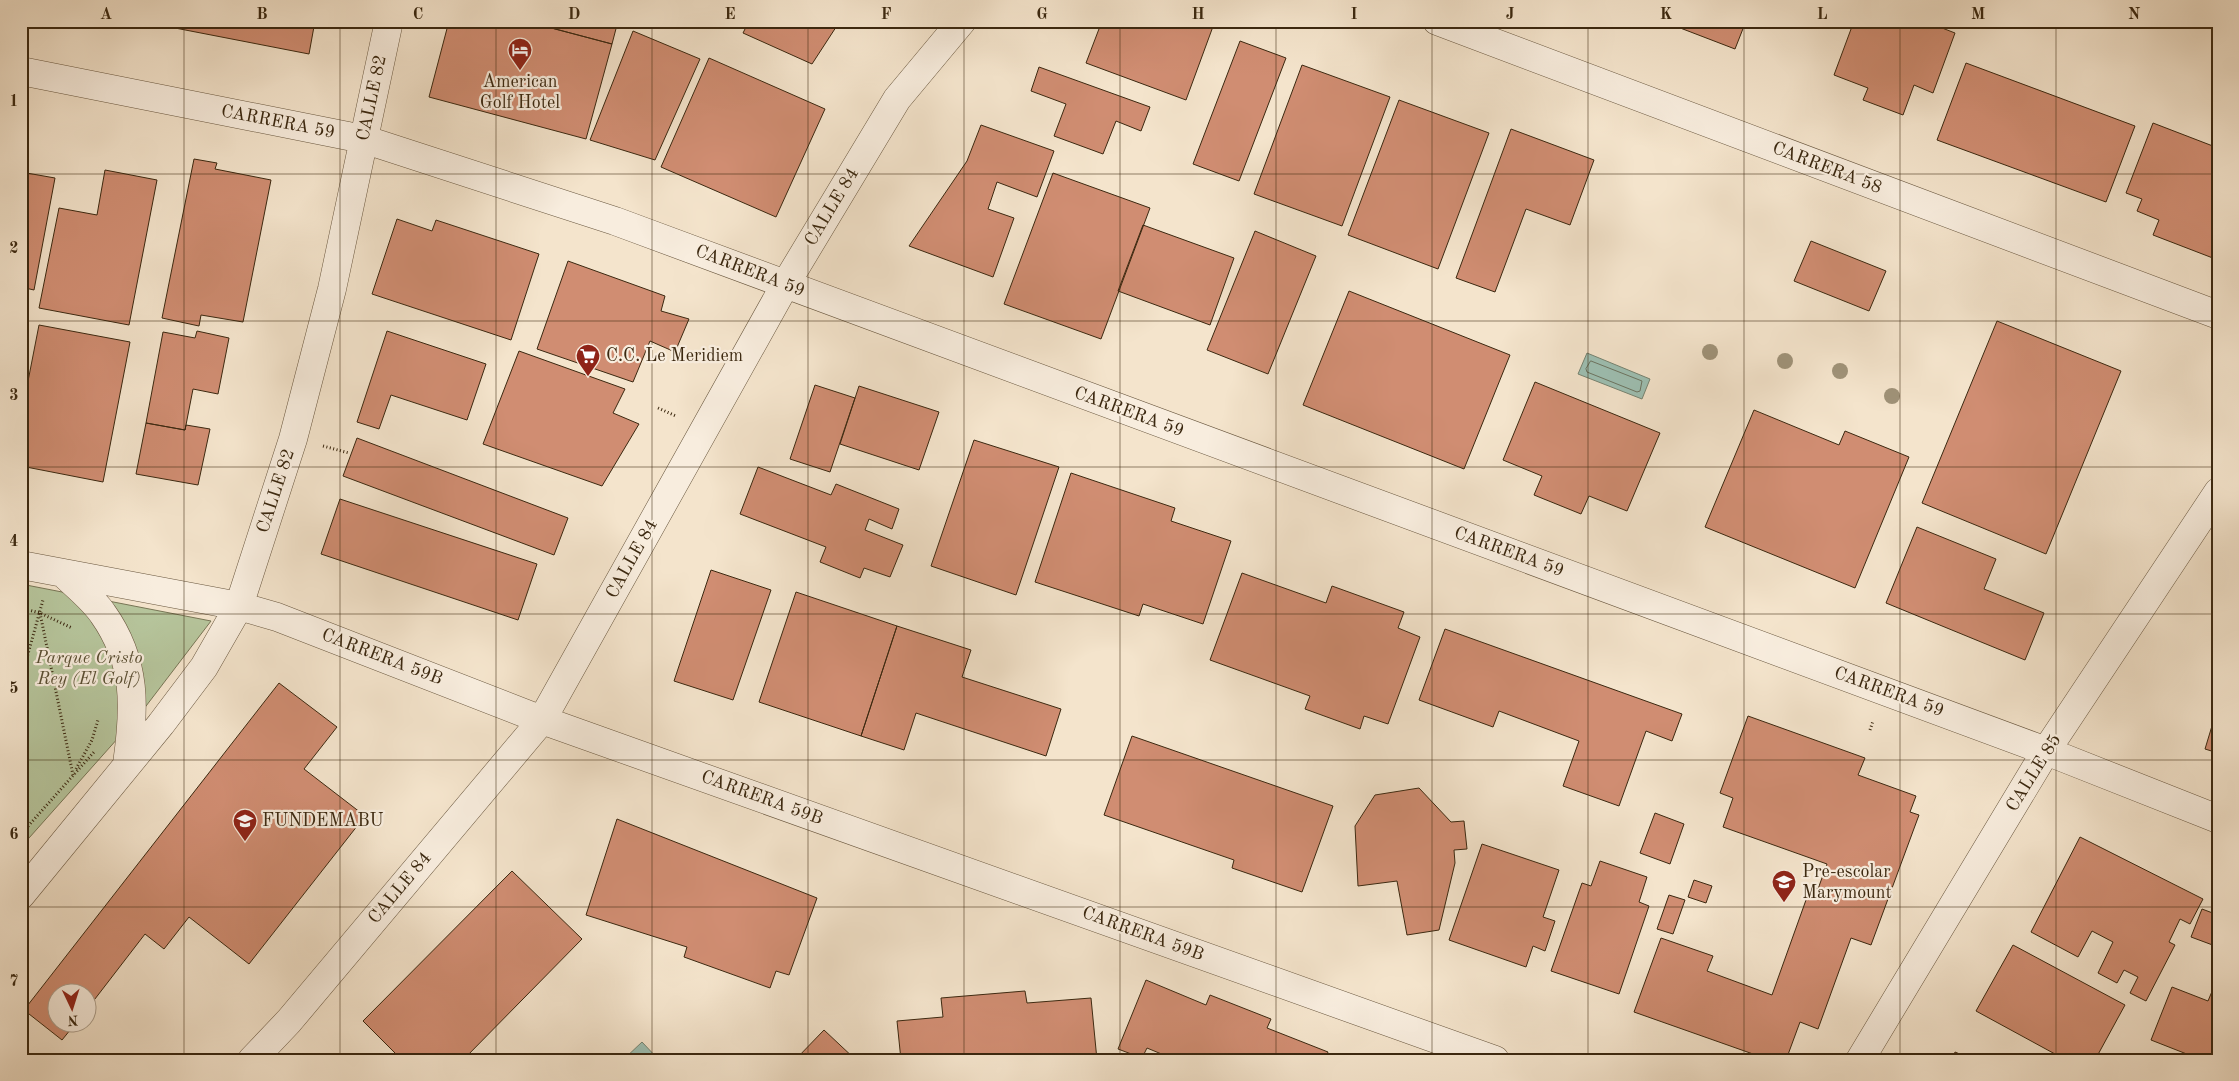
<svg xmlns="http://www.w3.org/2000/svg" width="2239" height="1081" font-family="'Old Standard TT',serif">
<rect width="100%" height="100%" fill="#f4e4cc"/>
<filter id="stains"><feTurbulence type="fractalNoise" baseFrequency=".004" numOctaves="4"/><feColorMatrix values="0 0 0 0 .2 0 0 0 0 .09 0 0 0 0 .02 0 0 0 .5 -.17"/></filter>
<radialGradient id="worn" r=".72"><stop offset=".6" stop-color="#630" stop-opacity="0"/><stop offset="1" stop-color="#630" stop-opacity=".3"/></radialGradient>
<!-- green -->
<path fill="#b6c59c" stroke="#787656" d="M21 584 211 621 143 710 21 847Z"/>
<!-- water -->
<path fill="#9dbfb2" stroke="#768371" d="M1587 353 1650 379 1642 399 1578 374Z
M642 1042 659 1060H623Z"/>
<g fill="none" stroke-linecap="round" stroke-linejoin="round">
<!-- shore -->
<path stroke="#6c7461" stroke-width="1" d="M1591 361 1642 381 1640 391 1637 392 1587 372 1586 369Z"/>
</g>
<!-- building -->
<path fill="#d08d72" stroke="#3b2810" d="M139 21H315L309 54Z
M449 21H525L612 44 586 139 429 97Z
M525 21H618L612 44Z
M749 21H840L812 64 743 33Z
M1102 21H1215L1186 100 1086 63Z
M1662 21H1746L1735 49Z
M1854 21H1924L1955 33 1933 93 1914 85 1903 115 1863 100 1868 88 1834 75Z
M633 31 700 59 655 160 590 140Z
M1240 41 1286 58 1239 181 1193 164Z
M709 58 825 109 776 217 661 167Z
M1966 63 2135 126 2106 202 1937 140Z
M1302 65 1390 97 1342 226 1254 194Z
M1039 67 1150 107 1141 131 1116 121 1103 154 1054 136 1066 104 1031 91Z
M1399 100 1489 133 1438 269 1348 235Z
M2153 123 2218 148V260L2153 235 2159 220 2137 211 2142 199 2126 193Z
M981 125 1054 151 1037 197 997 182 988 209 1014 218 993 277 909 246 967 161Z
M1511 129 1594 160 1570 225 1526 209 1495 292 1456 278Z
M194 159 217 163 215 169 271 180 243 322 201 315 199 326 162 318Z
M105 170 157 180 129 325 39 308 59 208 97 215Z
M21 172 55 178 34 290 21 287Z
M1053 173 1150 208 1101 339 1004 304Z
M397 219 432 231 436 220 539 254 511 340 372 294Z
M1143 225 1234 258 1210 325 1118 291Z
M1255 231 1316 256 1268 374 1207 350Z
M1811 241 1886 271 1869 311 1794 281Z
M568 261 665 296 661 311 689 319 675 352 650 341 633 382 537 349Z
M1349 291 1510 355 1464 469 1303 405Z
M1997 321 2121 371 2046 554 1922 503Z
M39 325 130 342 103 482 21 466V417Z
M197 331 229 338 218 394 193 389 185 430 146 423 163 332 195 338Z
M387 331 486 364 467 420 391 395 379 429 357 422Z
M21 339 27 340 21 369Z
M519 351 625 389 613 413 639 424 602 486 483 444Z
M1535 382 1660 433 1627 511 1589 496 1581 514 1534 495 1542 476 1503 460Z
M815 385 855 398 830 472 790 459Z
M859 386 939 412 919 470 840 444Z
M1754 410 1839 445 1845 431 1909 457 1855 588 1705 527Z
M146 423 185 430 186 425 210 429 198 485 136 474Z
M357 438 568 518 554 555 343 476Z
M974 440 1059 467 1016 595 931 566Z
M758 467 831 495 836 484 899 509 892 529 869 519 865 530 903 545 890 577 864 568 860 578 820 562 826 547 740 514Z
M1071 473 1175 508 1171 521 1231 541 1203 624 1143 604 1139 616 1035 582Z
M340 499 537 564 518 620 321 554Z
M1917 527 1996 559 1984 589 2044 613 2025 660 1886 603Z
M711 570 771 590 733 700 674 681Z
M1242 573 1326 603 1332 586 1404 612 1398 628 1420 637 1388 724 1364 716 1360 729 1305 709 1310 696 1210 660Z
M796 592 897 626 861 736 759 702Z
M897 626 971 650 962 677 1061 709 1046 756 916 713 904 750 861 736Z
M1445 629 1682 714 1672 741 1646 731 1619 806 1563 786 1579 741 1499 711 1493 727 1419 700Z
M279 683 337 727 304 769 365 816 249 964 189 917 164 949 145 934 88 1008V994H58V1024H75L62 1040 24 1010Z
M2218 706V753L2205 749Z
M1748 716 1865 758 1858 775 1916 796 1910 812 1919 815 1871 945 1851 938 1818 1029 1800 1022 1786 1060H1770L1634 1012 1661 938 1713 956 1707 971 1772 995 1811 886 1818 889 1827 864 1723 827 1733 798 1720 793Z
M1132 736 1333 806 1302 892 1232 868 1234 860 1104 815Z
M1419 788 1451 822 1464 821 1467 849 1454 850 1455 863 1439 930 1407 935 1397 881 1358 886 1355 826 1375 795Z
M1655 813 1684 824 1670 864 1640 853Z
M617 819 817 898 789 975 776 971 770 988 684 957 687 947 586 915Z
M2080 837 2203 899 2190 924 2180 919 2169 942 2175 945 2146 1001 2130 993 2138 977 2124 970 2117 983 2098 973 2113 942 2092 931 2078 957 2031 932Z
M1482 844 1559 870 1543 917 1555 921 1545 951 1533 946 1526 967 1449 940Z
M1600 861 1647 877 1639 902 1649 906 1619 994 1551 971 1582 883 1591 886Z
M512 871 582 939 463 1060H402L363 1021Z
M1694 880 1712 886 1706 903 1688 897Z
M1669 895 1685 900 1673 934 1657 929Z
M2202 909 2218 915V947L2191 937Z
M2013 945 2125 1005 2095 1060H2066L1976 1011Z
M2218 977V1060H2202L2151 1040 2172 987 2208 1001Z
M1146 980 1206 1005 1210 995 1271 1019 1267 1028 1328 1052 1325 1060H1176L1147 1048 1142 1058 1118 1049Z
M1025 991 1027 1003 1091 998 1097 1060H901L897 1021 943 1017 941 998Z
M824 1030 856 1060H795Z
M1955 1052 1974 1060H1952Z"/>
<g fill="none" stroke-linecap="round" stroke-linejoin="round">
<defs>
<path id="minor" d="M1437 21 2218 315
M21 71 363 139 615 221 2046 751 2218 819
M21 565 239 606 277 617 542 720 1495 1060
M63 573C76 586 93 599 103 614 137 662 135 708 127 764
M21 895 161 724 204 667 239 606 293 439 332 289 389 21
M252 1060 289 1021 542 720 785 285 897 99 962 21
M1860 1060 2046 751 2218 492"/>
</defs>
<!-- minor casing -->
<use href="#minor" stroke="#69573f" stroke-width="29"/>
<!-- path -->
<path stroke="#3b2810" stroke-width="3" stroke-dasharray="1 2.5" stroke-linecap="butt" d="M658 408 676 416
M323 446 349 453
M21 608 40 613 72 628
M40 613 73 775
M21 679 43 600
M1870 730 1873 721
M76 769 92 740 98 720
M21 834 94 752"/>
<!-- minor -->
<use href="#minor" stroke="#f8edde" stroke-width="28"/>
</g>
<!-- trees -->
<g fill="#9f9278">
<circle cx="1710" cy="352" r="8"/>
<circle cx="1785" cy="361" r="8"/>
<circle cx="1840" cy="371" r="8"/>
<circle cx="1892" cy="396" r="8"/>
</g>
<!-- grid -->
<path fill="none" stroke="#3b2810" stroke-width="1" stroke-opacity="0.55" d="M184 21V1060M340 21V1060M496 21V1060M652 21V1060M808 21V1060M964 21V1060M1120 21V1060M1276 21V1060M1432 21V1060M1588 21V1060M1744 21V1060M1900 21V1060M2056 21V1060M21 174H2218M21 321H2218M21 467H2218M21 614H2218M21 760H2218M21 907H2218"/>
<!-- icons -->
<defs>
<symbol id="hotel-pin" viewBox="-11 -11 22 30"><path d="M0 17L-7.5 6A9.5 9.5 0 1 1 7.5 6Z" fill="#8f2418" stroke="#f8edde"/><path d="M-6-4.5h1.5V1H6V5H4.5V3h-9V5H-6ZM-4 0a1.8 1.8 0 1 1 3.6 0ZM.5 0V-2.5h3Q6-2.5 6 0Z" fill="#fff"/></symbol>
<symbol id="supermarket-pin" viewBox="-11 -11 22 30"><path d="M0 17L-7.5 6A9.5 9.5 0 1 1 7.5 6Z" fill="#8f2418" stroke="#f8edde"/><path d="M-6-5.5h2.5l.6 2H6L4.5 2H-2.5L-4.4-4H-6ZM-1.5 3.2a1.3 1.3 0 1 0 .1 0ZM3 3.2a1.3 1.3 0 1 0 .1 0Z" fill="#fff"/></symbol>
<symbol id="school-pin" viewBox="-11 -11 22 30"><path d="M0 17L-7.5 6A9.5 9.5 0 1 1 7.5 6Z" fill="#8f2418" stroke="#f8edde"/><path d="M0-5L7-2L0 1L-7-2ZM-4 1L0 2.5L4 1V4Q0 6-4 4Z" fill="#fff"/></symbol>
</defs>
<g fill-rule="evenodd">
<use href="#hotel-pin" x="506" y="36" width="28" height="38"/>
<use href="#supermarket-pin" x="574" y="342" width="28" height="38"/>
<use href="#school-pin" x="231" y="807" width="28" height="38"/>
<use href="#school-pin" x="1770" y="868" width="28" height="38"/>
</g>
<g text-anchor="middle" dominant-baseline="central" stroke-width="4.5" stroke-linejoin="round" paint-order="stroke">
<!-- poi labels -->
<g font-size="18" fill="#3b2810" stroke="#f8edde" text-anchor="start">
<text x="520" y="82" text-anchor="middle">American<tspan x="520" dy="21">Golf Hotel</tspan></text>
<text x="606" y="356">C.C. Le Meridiem</text>
<text x="262" y="821">FUNDEMABU</text>
<text x="1802" y="872">Pre-escolar<tspan x="1802" dy="21">Marymount</tspan></text>
</g>
<!-- street labels -->
<g font-size="18" fill="#3b2810" stroke="#f8edde">
<text transform="translate(372 98) rotate(-78)">CALLE 82</text>
<text transform="translate(278 122) rotate(11)">CARRERA 59</text>
<text transform="translate(1827 168) rotate(21)">CARRERA 58</text>
<text transform="translate(832 207) rotate(-59)">CALLE 84</text>
<text transform="translate(750 271) rotate(21)">CARRERA 59</text>
<text transform="translate(1129 412) rotate(20)">CARRERA 59</text>
<text transform="translate(276 491) rotate(-72)">CALLE 82</text>
<text transform="translate(1509 552) rotate(20)">CARRERA 59</text>
<text transform="translate(632 559) rotate(-61)">CALLE 84</text>
<text transform="translate(382 657) rotate(21)">CARRERA 59B</text>
<text transform="translate(1889 692) rotate(20)">CARRERA 59</text>
<text transform="translate(2034 773) rotate(-58)">CALLE 85</text>
<text transform="translate(762 798) rotate(20)">CARRERA 59B</text>
<text transform="translate(400 888) rotate(-50)">CALLE 84</text>
<text transform="translate(1143 934) rotate(20)">CARRERA 59B</text>
</g>
<!-- park labels -->
<g font-size="18" font-style="italic" fill="#5a4f33" stroke="#f8edde">
<text x="89" y="658">Parque Cristo<tspan x="89" dy="21">Rey (El Golf)</tspan></text>
</g>
</g>
<!-- margin -->
<rect width="2239" height="1081" fill="none" stroke="#f4e4cc" stroke-width="55"/>
<!-- north arrow -->
<g transform="translate(72 1008) rotate(176)"><circle r="24" fill="#f8edde" stroke="#ac9e8c"/>
<path d="M0-4L9 19L0 12L-9 19Z" fill="#8f2418"/>
<text y="-8" font-size="14" font-weight="bold" text-anchor="middle" fill="#3b2810">N</text>
</g>
<rect x="28" y="28" width="2184" height="1026" fill="none" stroke="#3b2810" stroke-width="2"/>
<g font-size="16" text-anchor="middle" font-weight="bold" fill="#3b2810">
<text x="106" y="19">A</text>
<text x="262" y="19">B</text>
<text x="418" y="19">C</text>
<text x="574" y="19">D</text>
<text x="730" y="19">E</text>
<text x="886" y="19">F</text>
<text x="1042" y="19">G</text>
<text x="1198" y="19">H</text>
<text x="1354" y="19">I</text>
<text x="1510" y="19">J</text>
<text x="1666" y="19">K</text>
<text x="1822" y="19">L</text>
<text x="1978" y="19">M</text>
<text x="2134" y="19">N</text>
<text x="14" y="106">1</text>
<text x="14" y="253">2</text>
<text x="14" y="400">3</text>
<text x="14" y="546">4</text>
<text x="14" y="693">5</text>
<text x="14" y="839">6</text>
<text x="14" y="986">7</text>
</g>
<rect width="100%" height="100%" filter="url(#stains)"/>
<rect width="100%" height="100%" fill="url(#worn)"/>
</svg>
